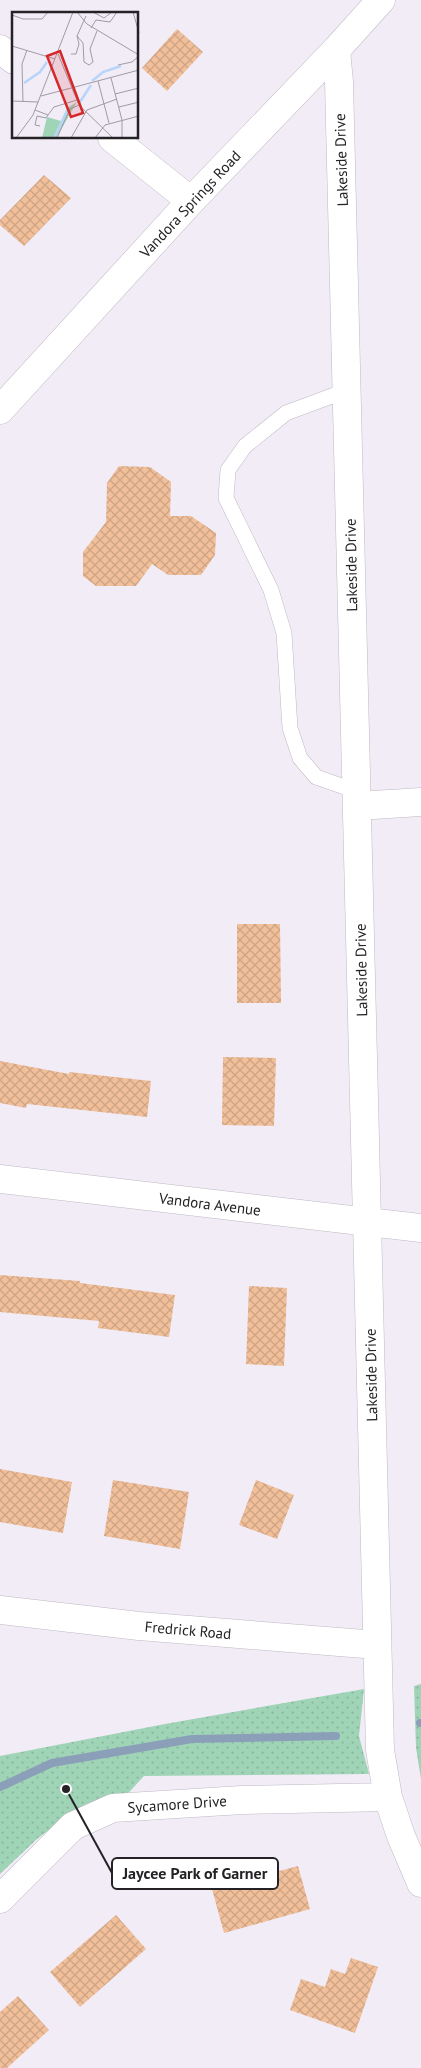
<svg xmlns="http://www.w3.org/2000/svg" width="421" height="2068" font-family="'PT Sans',sans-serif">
<defs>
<pattern id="park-dots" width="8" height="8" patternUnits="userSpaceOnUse" patternTransform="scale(1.25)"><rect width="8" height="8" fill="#a0d4b7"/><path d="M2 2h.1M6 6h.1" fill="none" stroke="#8ab69d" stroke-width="1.8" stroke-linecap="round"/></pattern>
<pattern id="building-cross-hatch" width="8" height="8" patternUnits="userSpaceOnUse" patternTransform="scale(1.25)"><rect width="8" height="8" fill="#f1bf99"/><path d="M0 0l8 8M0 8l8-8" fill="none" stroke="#cea484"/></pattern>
</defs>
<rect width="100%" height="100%" fill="#f2ecf7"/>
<!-- park -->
<path fill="url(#park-dots)" d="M421 1684V1779L416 1748 414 1686Z
M364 1689 359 1736 369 1774 144 1776 120 1802 75 1814 54 1826 37 1839 0 1874V1756L165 1724Z"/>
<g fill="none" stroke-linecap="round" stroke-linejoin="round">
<!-- stream -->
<path stroke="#8c9fb9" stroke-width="8" d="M420 1723H421
M0 1787 52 1763 192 1739 336 1736"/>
</g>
<!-- building -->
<path fill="url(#building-cross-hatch)" d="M177 29 203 52 167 91 142 68Z
M44 175 71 198 24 246 0 225V220Z
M119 466 150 467 171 482 170 516H191L216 533 215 555 201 575H168L152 564 136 586H96L83 576V552L106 522 107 483Z
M237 924H280L281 1003H237Z
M223 1057 276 1058 274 1126 222 1125Z
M0 1061 69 1074V1072L151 1081 147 1117 27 1104 26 1108 0 1103Z
M0 1275 80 1281V1283L175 1295 169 1337 98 1328 99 1321 0 1312Z
M249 1286 287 1288 284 1366 246 1364Z
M0 1469 72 1482 63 1533 0 1522Z
M113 1480 189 1492 180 1549 104 1536Z
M256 1480 294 1495 277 1539 239 1525Z
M298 1866 310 1909 224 1933 212 1889Z
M116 1915 146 1949 80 2007 50 1972Z
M351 1958 378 1967 355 2033 290 2010 301 1979 325 1987 331 1969 345 1974Z
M18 1996 49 2030 7 2068H0V2012Z"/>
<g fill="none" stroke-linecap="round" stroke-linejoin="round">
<defs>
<path id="lane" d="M348 390 286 413 245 446 228 470 226 498 271 590 284 633 290 728 300 758 316 777 356 791"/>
<path id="street" d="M0 49 14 60
M336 50 339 82 380 1750 388 1797 401 1836 421 1883
M112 138 191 201
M357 806 421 802
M0 1179 421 1228
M0 1610 139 1626 377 1645
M0 1899 73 1826 113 1808 242 1800 388 1797"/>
<path id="secondary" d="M0 410 191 201 336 50 381 0"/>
</defs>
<!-- lane casing -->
<use href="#lane" stroke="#bfb9c3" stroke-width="16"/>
<!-- street casing -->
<use href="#street" stroke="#bfb9c3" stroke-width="29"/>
<!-- secondary casing -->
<use href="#secondary" stroke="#bfb9c3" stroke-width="29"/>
<!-- lane -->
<use href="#lane" stroke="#fff" stroke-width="15"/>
<!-- street -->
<use href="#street" stroke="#fff" stroke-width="28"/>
<!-- secondary -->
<use href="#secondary" stroke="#fff" stroke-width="28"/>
</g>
<g text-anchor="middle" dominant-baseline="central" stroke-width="4.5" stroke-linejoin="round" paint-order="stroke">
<!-- street labels -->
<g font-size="15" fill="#242225" stroke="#fff">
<text transform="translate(341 160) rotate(-92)">Lakeside Drive</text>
<text transform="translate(190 204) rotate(-47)">Vandora Springs Road</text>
<text transform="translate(351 565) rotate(-91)">Lakeside Drive</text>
<text transform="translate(361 970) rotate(-91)">Lakeside Drive</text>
<text transform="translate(210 1204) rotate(7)">Vandora Avenue</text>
<text transform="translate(371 1375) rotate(-91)">Lakeside Drive</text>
<text transform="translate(188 1630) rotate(5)">Fredrick Road</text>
<text transform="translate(177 1804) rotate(-4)">Sycamore Drive</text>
</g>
</g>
<!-- overview -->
<g transform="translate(12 12)">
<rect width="126" height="126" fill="#f2ecf7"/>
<path d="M65 90 44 126H30L35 105 49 109 55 96Z" fill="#a0d4b7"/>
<path fill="none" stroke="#b8d4f9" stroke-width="2.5" d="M80 69 91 60 109 54M12 71 28 60 35 50M68 90 79 73M42 126 56 97"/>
<path fill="none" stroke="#a09ba3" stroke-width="1" d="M65 0 75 12 127 43M81 0 92 6 100 0M121 0 127 21M0 3 11 7H30L36 0M79 16 84 8 98 10 105 0M65 24 71 31 72 50 77 53 81 50 78 37 85 19M65 24 74 4M0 34 43 47M46 42 67 93 101 126M59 42H64L67 32 65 24M106 53 120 50 127 44M99 66 110 108V126M86 69 97 111M103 82 127 76M29 84 127 58M0 89 26 90M11 90 10 52 15 38M107 95 127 90M23 98 36 103 42 95 65 88M28 114 23 113 25 104 34 106 36 103M4 126 21 103 61 0M45 126 58 97 67 93M59 126 75 98 105 87M83 126 93 113 127 104"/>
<path fill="#d62828" fill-opacity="0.15" stroke="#d62828" stroke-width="2.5" d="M48 39 71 101 59 105 35 44Z"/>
<rect width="126" height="126" fill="none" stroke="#242225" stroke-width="2.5"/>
</g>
<!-- callouts -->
<path fill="none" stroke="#242225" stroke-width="2" d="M66 1789L112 1873"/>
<circle fill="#242225" stroke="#fff" stroke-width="2" cx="66" cy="1789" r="5"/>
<rect fill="#fff" stroke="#242225" stroke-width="2" x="112" y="1858" width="166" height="31" rx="5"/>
<g font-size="16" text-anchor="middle" font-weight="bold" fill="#242225">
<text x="195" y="1879">Jaycee Park of Garner</text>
</g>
</svg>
